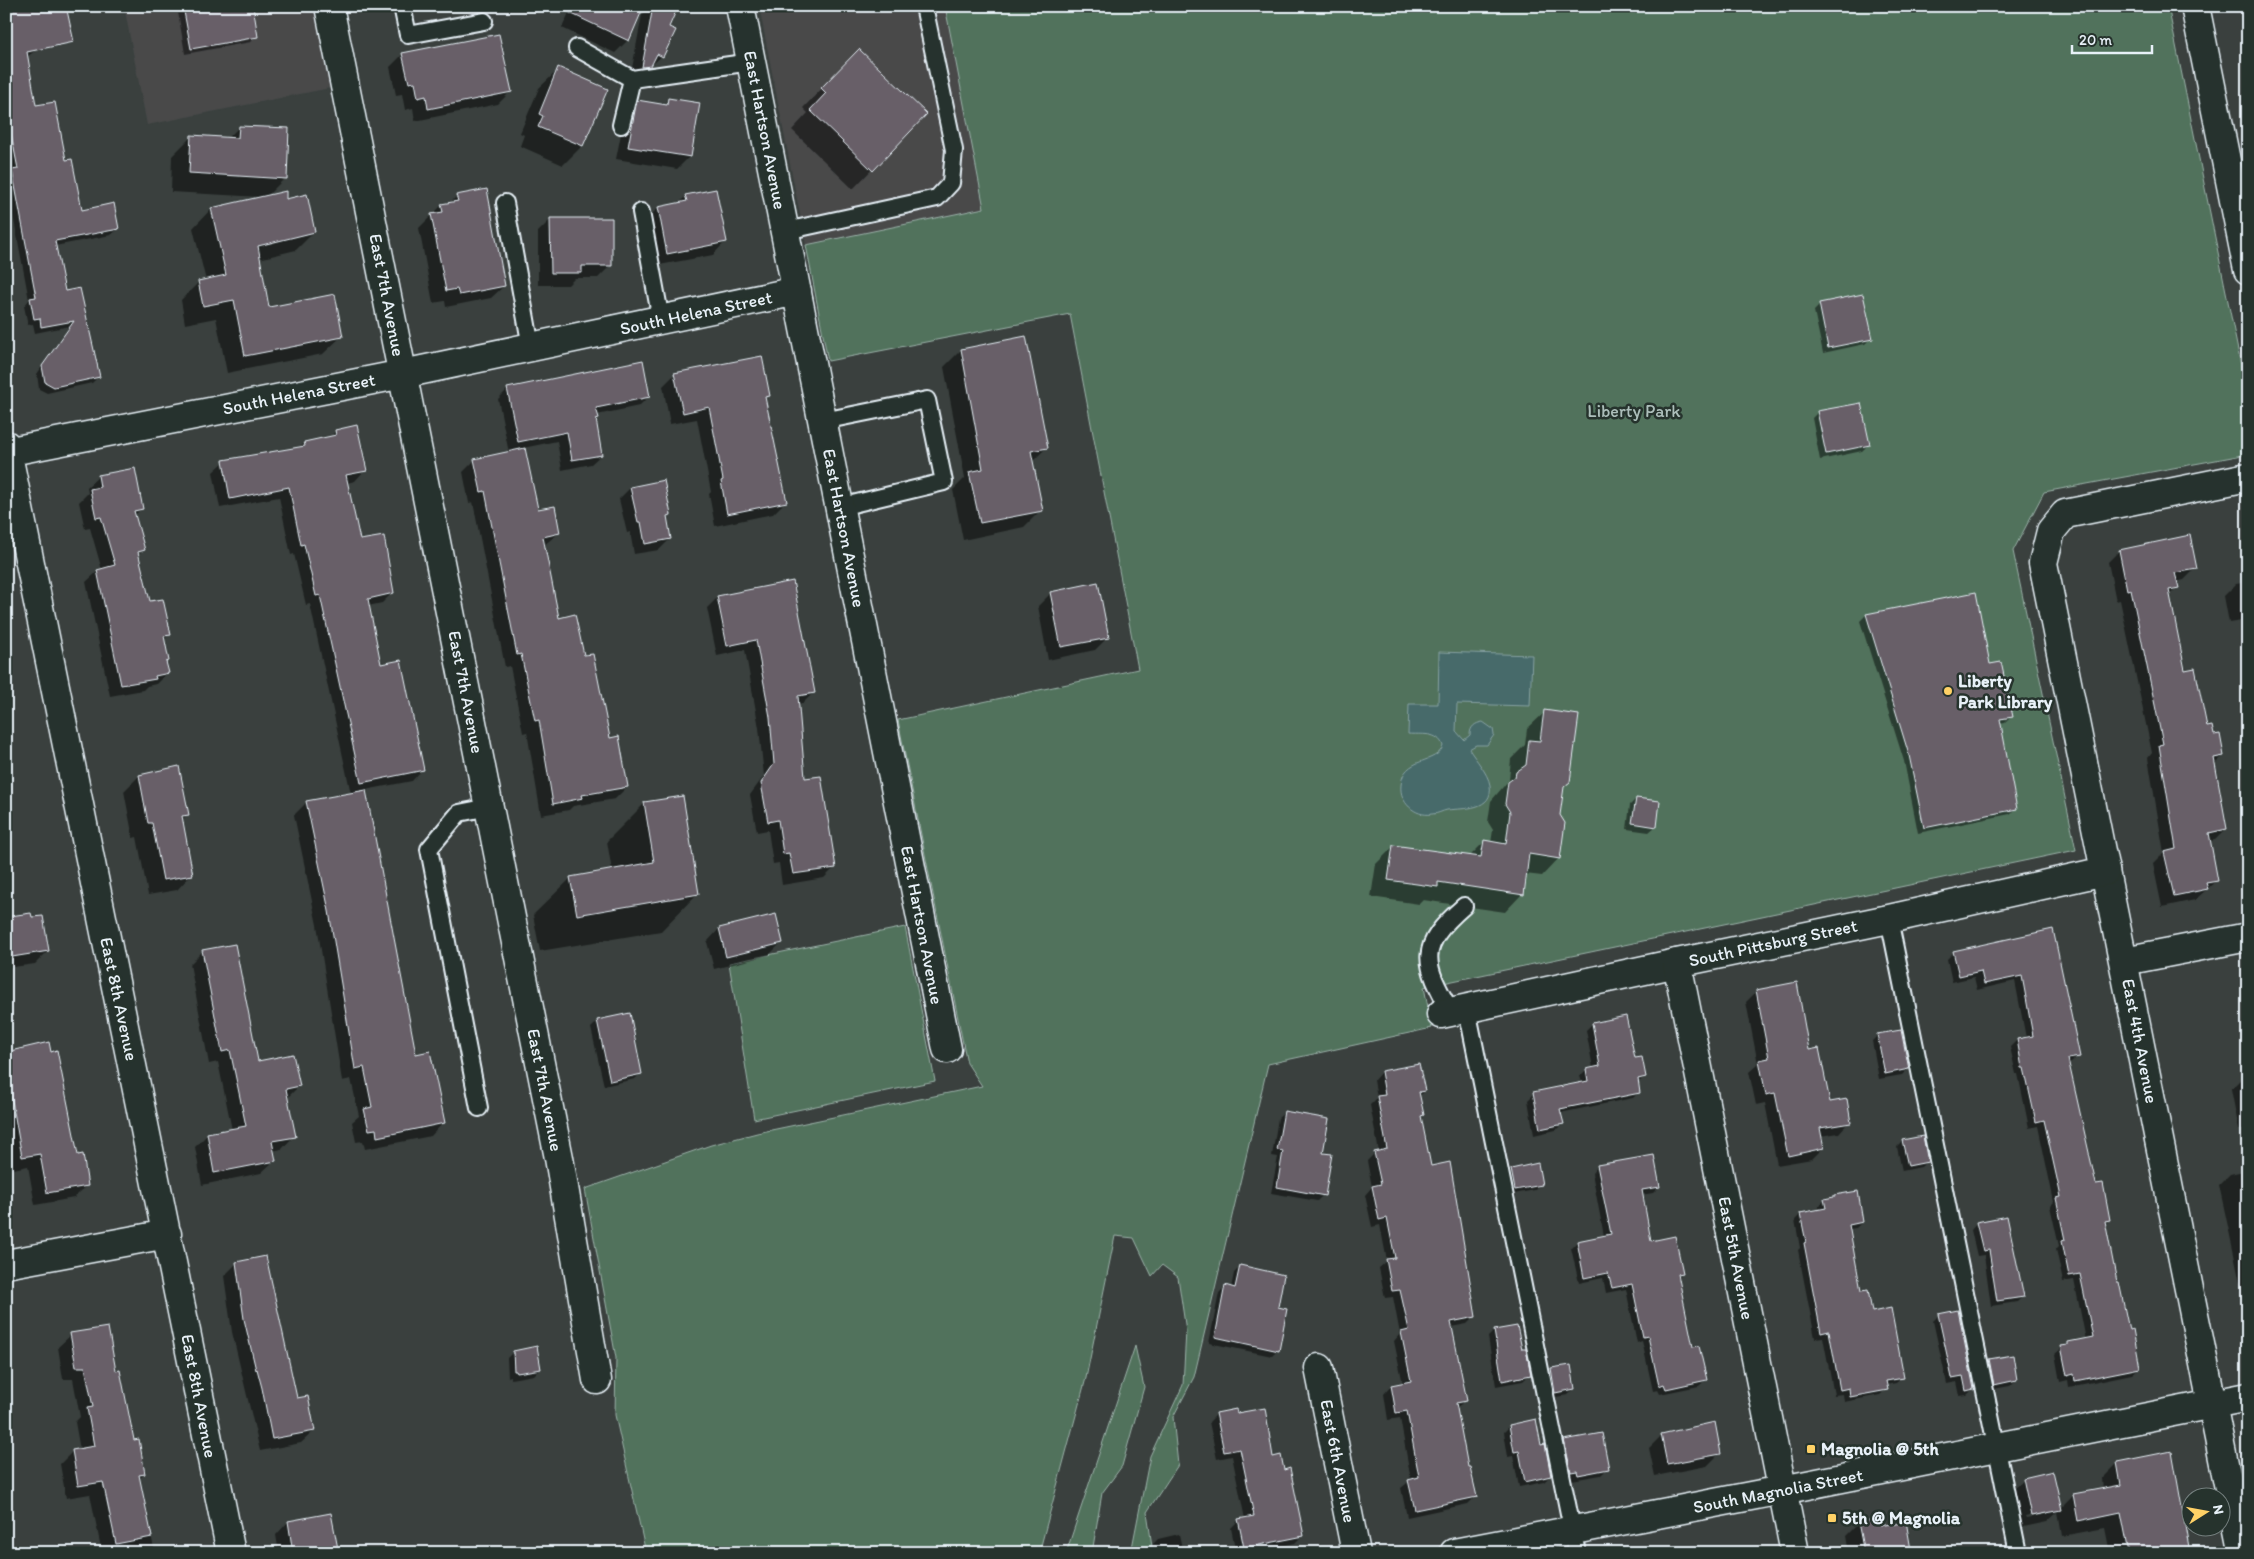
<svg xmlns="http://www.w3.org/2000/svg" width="2254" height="1559" font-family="Itim,sans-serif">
<rect width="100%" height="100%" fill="#3a403e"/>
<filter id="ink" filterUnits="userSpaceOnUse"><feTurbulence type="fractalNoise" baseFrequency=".02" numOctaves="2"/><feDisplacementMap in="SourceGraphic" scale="10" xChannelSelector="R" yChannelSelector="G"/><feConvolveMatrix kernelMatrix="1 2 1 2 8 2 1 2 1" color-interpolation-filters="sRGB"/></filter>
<g filter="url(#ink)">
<!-- built -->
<path fill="#48494a" d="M124 6H313L330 88 147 125Z
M759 6H945L985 209 806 245Z"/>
<!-- green -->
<path fill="#51725c" stroke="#9cb2aa" d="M945 6H2168L2248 400V454L2044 492 2013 551 2076 850 1424 987 1432 1028 1268 1064 1194 1377 1173 1417 1178 1465 1147 1512 1153 1553H1131L1150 1456 1183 1385 1186 1331 1178 1277 1162 1265 1152 1276 1134 1238 1115 1236 1086 1378 1039 1553H646L615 1415 616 1358 585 1189 711 1145 757 1133 982 1086 967 1063 898 720 1138 669 1070 314 828 361 806 245 984 208Z
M905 927 935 1081 754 1119 729 963Z
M1135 1346 1144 1387 1122 1466 1102 1493 1092 1553H1066Z"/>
<!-- water -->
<path fill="#466b6a" stroke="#87a1a3" d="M1439 652 1532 655 1530 706 1457 704 1456 731 1464 740 1470 735C1470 727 1475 723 1483 722L1493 729 1494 735 1487 745H1476L1469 749C1475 759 1488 773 1490 785 1494 811 1463 808 1447 810 1442 811 1438 814 1432 814 1415 817 1399 802 1401 785 1403 756 1437 765 1443 746 1438 731 1421 735 1408 734L1409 704H1438Z"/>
<!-- shadow -->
<path fill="#0007" fill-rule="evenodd" d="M6 6 36 50 27 57 35 106 65 161 81 211 118 229 111 235 55 246 64 293 98 377 92 383 47 393 39 389 37 374 70 326 35 333 33 324 28 325 24 306 29 300 6 177 11 172 6 146Z
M177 6H251L257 36 251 42 185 54Z
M572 6 628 40 615 53 562 28Z
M651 6H662L668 27 662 56 637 78 630 79 642 15Z
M403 54 511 91 498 104 415 121 413 108 405 110 402 94 396 95 390 67Z
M559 69 607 89 582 146 563 165 520 146 524 135 520 133 539 88Z
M840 70 926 114 853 189 792 130 808 113 803 108Z
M669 100 690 156 677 169 616 159 625 114 638 101 663 105Z
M239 127 285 178 267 196 314 232 296 250 259 259 268 308 342 336 323 354 227 373 216 318 185 324 181 300 199 282 206 281 193 228 211 209 261 197 171 192 172 156 191 137 227 139Z
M457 196 504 286 491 298 446 307 445 301 433 303 419 228 442 205 449 204Z
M686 196 725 242 713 255 654 266 645 221 658 208 678 204Z
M551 219 611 265 598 278H575L568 285H538V232Z
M1820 305 1871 338 1865 344 1823 353 1814 311Z
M961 350 1047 447 1032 462 1041 510 1024 527 963 540 953 490 965 478 944 367Z
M675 374 769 395 765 399 785 502 773 514 715 526 709 494 711 492 697 419 670 424 663 386Z
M508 389 649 396 639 406 597 415 595 420 601 455 591 464 562 470 557 441 523 448 537 511 559 533 544 545 558 620 583 657 627 787 615 799 573 806 569 810 541 815 527 732 523 733 510 666 505 667 473 502 469 503 463 472 475 460 509 453 498 399Z
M1818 412 1868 445 1862 451 1820 460 1812 418Z
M336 431 365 470 355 481 347 483 359 542 392 593 382 603 368 606 380 666 422 770 412 781 365 790 415 1055 443 1123 431 1136 365 1149 363 1141 356 1142 352 1122 359 1116 351 1079 342 1081 317 925 294 815 307 802 351 794 310 604 306 605 294 554 291 555 279 497 220 508 213 472 224 462 300 448 304 443 330 438Z
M99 476 141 509 134 516 144 549 137 555 149 603 169 634 164 640 168 661 165 663 167 673 156 684 147 686 143 690 110 696 86 582 98 571 102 570 90 528 85 529 79 502 88 493 87 487Z
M630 488 670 515 666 518 670 539 659 550 634 554 630 532 627 533 619 499Z
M2119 551 2196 568 2184 580 2176 582 2177 587 2169 596 2184 671 2206 729 2213 736 2223 756 2214 765 2226 829 2215 840 2209 841 2217 880 2195 900 2162 907 2153 864 2164 853 2148 758 2152 753 2120 600 2116 601 2108 562Z
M2248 582V620L2229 623 2224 596 2236 584Z
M1051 593 1108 637 1095 650 1048 660 1038 606Z
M1975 593 1989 666 2011 717 2005 723 2000 724 2016 808 2010 814 1918 833 1904 761 1860 621 1866 615Z
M718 597 814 692 803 703 798 704 804 780 834 868 824 878 782 885 779 863 773 864 768 830 757 832 750 795 764 776 759 728 745 650 717 656 707 608Z
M1545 712 1562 789 1558 816 1559 858 1542 876 1525 874 1522 894 1505 912 1423 900 1419 904 1371 897 1376 864 1394 846 1469 857 1484 842 1491 843 1493 830 1488 822 1491 801 1509 780 1511 759 1525 745 1527 729Z
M6 738 11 760 6 764Z
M139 776 187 814 182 820 192 874 177 890 148 895 137 837 133 838 124 791Z
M682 797 698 893 661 931 540 951 533 915 571 878 612 871 607 841 644 804Z
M1636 799 1656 826 1649 832 1627 829 1630 805Z
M6 813 12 841 6 847Z
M30 915 48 951 35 964 6 968V920Z
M719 929 782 942 769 955 714 969 707 942Z
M2052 930 2078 1057 2068 1064 2095 1186 2109 1220 2105 1224 2116 1284 2139 1368 2132 1374 2069 1387 2068 1380 2060 1382 2055 1354 2068 1343 2086 1340 2074 1280 2063 1282 2056 1249 2059 1246 2050 1206 2054 1202 2038 1126 2029 1128 2018 1074H2016L2010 1047 2017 1040 2026 1038 2015 981 1977 990 1974 977 1952 982 1947 959 1954 952Z
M203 951 258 1063 299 1086 287 1098 294 1136 282 1149 272 1151 274 1161 261 1173 202 1185 195 1147 208 1134 232 1130 218 1062 209 1064 190 964Z
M2248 983V1013L2243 988Z
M1757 991 1808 1051 1829 1103 1849 1122 1839 1133 1820 1136 1823 1148 1812 1159 1777 1165 1765 1103 1756 1105 1749 1072 1758 1064 1746 1002Z
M629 1015 641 1073 635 1079 604 1086 591 1028 597 1022Z
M1625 1018 1634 1060 1645 1077 1637 1083 1639 1092 1633 1098 1560 1113 1562 1124 1556 1130 1534 1135 1528 1100 1534 1094 1582 1083 1580 1076 1586 1070 1593 1068 1586 1030 1592 1024Z
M1878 1035 1908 1069 1902 1075 1879 1079 1872 1041Z
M48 1043 77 1156 87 1185 74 1198 35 1205 28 1166 9 1170 6 1152V1052Z
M1381 1072 1424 1091 1419 1096 1423 1115 1420 1118 1430 1168 1475 1316 1467 1324 1451 1327 1466 1400 1456 1408 1467 1469 1475 1497 1468 1504 1407 1517 1401 1488 1411 1480 1400 1418 1388 1420 1384 1394 1391 1386 1403 1384 1394 1341 1400 1334 1393 1297 1385 1298 1379 1268 1387 1261 1380 1225 1372 1227 1365 1195 1372 1187 1367 1161 1375 1153 1379 1152 1370 1105 1377 1098 1374 1080Z
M2248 1072V1128L2239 1130 2231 1089Z
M1285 1112 1321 1154 1323 1195 1317 1201 1271 1193 1278 1157 1272 1156 1278 1118Z
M1903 1141 1927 1161 1921 1167 1902 1171 1897 1147Z
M1598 1166 1659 1187 1653 1193 1641 1195 1650 1242 1682 1273 1678 1277 1692 1348 1705 1380 1699 1386 1660 1394 1658 1390 1653 1391 1642 1341 1637 1343 1626 1289 1606 1293 1603 1278 1579 1283 1571 1248 1577 1242 1604 1236 1592 1173Z
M1512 1170 1541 1184 1535 1190 1509 1195 1505 1176Z
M2248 1170V1319L2219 1185 2230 1174Z
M1834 1196 1862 1222 1856 1228 1849 1229 1860 1293 1903 1377 1896 1383 1886 1385V1389L1880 1395 1844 1402 1843 1394 1834 1395 1823 1337 1815 1338 1798 1250 1800 1248 1795 1220 1801 1214 1819 1210V1206L1825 1200Z
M1977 1223 2023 1296 2017 1302 1991 1306 1984 1255 1977 1256 1971 1230Z
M237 1263 296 1400 314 1431 301 1443 260 1451 232 1332 224 1276Z
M1240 1267 1276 1308 1278 1350 1272 1356 1209 1343 1219 1293 1225 1287 1231 1288 1234 1273Z
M1939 1315 1973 1389 1967 1395 1960 1396 1957 1382 1947 1384 1933 1321Z
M1494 1331 1521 1351 1529 1375 1523 1381 1496 1386 1488 1337Z
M71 1335 115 1372 133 1441 144 1474 139 1479 155 1553H102L90 1494 66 1498 60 1464 73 1451 80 1450 75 1422 80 1417 73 1379H63L58 1347Z
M513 1352 540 1369 534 1375 511 1379V1376L508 1377 507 1358Z
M1989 1360 2016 1380 2010 1386 1988 1390 1983 1366Z
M1552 1370 1574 1389 1568 1395 1550 1398 1546 1376Z
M1217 1414 1272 1458 1283 1471 1303 1535 1295 1543 1250 1553H1236L1231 1528 1239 1520 1245 1519 1232 1456 1217 1459 1209 1422Z
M1510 1426 1540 1446 1550 1476 1544 1482 1519 1487 1513 1456 1508 1457 1504 1432Z
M1662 1435 1719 1454 1707 1466 1655 1476 1649 1448Z
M1565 1441 1607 1469 1601 1475 1572 1480 1571 1476 1565 1477 1559 1448Z
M2118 1463 2189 1553H2110L2105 1528 2062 1536 2058 1512 2047 1522 2019 1528 2011 1491 2024 1479 2060 1509 2074 1495 2103 1490 2102 1479ZM2047 1511V1514L2026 1518 2025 1516Z
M288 1522 336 1548 332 1553H279L276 1535Z
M1859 1523 1879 1528 1905 1523 1910 1553H1849L1846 1536Z
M1179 1534 1183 1553H1153L1152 1545 1158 1539Z"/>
<!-- building -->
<path fill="#675f67" stroke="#e8f1f8" d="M6 6H66L74 42 27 52 36 105 55 102 66 160 72 159 82 210 114 203 119 229 55 241 65 291 80 288 100 377 54 387 45 382 42 366 74 321 41 327 40 318 34 319 30 298 36 297 12 170 18 169 6 108Z
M183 6H253L258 37 191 49Z
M555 6H644L629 41Z
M653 6H665L676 11 669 27 676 30 663 57 657 54 651 66 642 67Z
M499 34 512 92 428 109 426 96 418 98 415 82 409 83 402 53Z
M859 49 927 114 873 171 810 110 826 93 821 88Z
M558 67 608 89 583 146 538 127 543 116 539 114Z
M668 98 700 103 691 157 628 147 637 100 667 105Z
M239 126 289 128 287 179 189 173 191 135 238 138Z
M487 189 505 286 459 295 457 289 446 291 431 214 443 212 441 204 458 201 456 195Z
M716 189 727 242 667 254 658 207 687 201 685 195Z
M286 191V199L307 194 315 232 258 246 269 307 335 294 343 337 245 356 234 300 203 306 198 281 226 275 211 208Z
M550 218H612V266H582V273H551Z
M1863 294 1873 339 1828 348 1819 303Z
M1026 336 1048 448 1031 451 1043 511 980 523 969 472 983 469 961 349Z
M762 356 770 396 765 397 787 502 727 514 721 481 723 480 709 407 683 413 674 373Z
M643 360 650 397 596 408 599 418 596 419 602 455 572 460 567 432 518 442 507 388Z
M1861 403 1870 445 1826 454 1817 411Z
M357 425 367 471 346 475 360 540 384 536 394 593 368 599 381 664 401 660 424 770 361 783 320 595 316 596 304 544 301 545 289 487 230 499 223 460 305 446 304 442 336 435 335 430Z
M525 448 538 509 555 506 560 533 543 537 559 618 575 614 584 655 593 654 610 738 619 736 628 787 582 795 583 798 553 804 539 720 535 721 521 654 517 655 485 491 481 492 474 459Z
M135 468 143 509 134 511 145 550 138 552 150 601 163 599 171 635 164 636 169 661 166 662 169 673 155 676 156 679 121 685 97 570 115 565 101 517 96 518 90 489 100 487 98 475Z
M664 480 671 515 667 516 671 539 645 544 641 522H638L630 487Z
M2190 535 2197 569 2175 573 2179 588 2169 590 2185 670 2195 668 2207 727 2212 726 2214 735 2220 734 2224 756 2214 758 2227 829 2209 833 2218 881 2206 883 2208 889 2174 896 2164 852 2176 849 2159 745 2163 744 2131 589 2127 590 2119 550Z
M793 581 815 693 798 696 805 778 821 776 836 868 793 874 789 853 783 854 778 820 768 822 761 783 774 764 770 717 756 640 727 646 717 596Z
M1098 582 1109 638 1061 647 1050 592Z
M1976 592 1990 664 2001 662 2013 717 2000 719 2017 809 1924 828 1909 755 1866 614Z
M1544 710 1579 715 1570 782 1564 787 1560 815 1565 823 1560 859 1529 854 1524 895 1438 882V887L1388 880 1393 845 1481 857 1484 840 1506 844 1510 812 1505 804 1508 782 1515 777 1516 772 1526 765 1529 740 1540 741Z
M179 766 189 815 182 816 193 875 163 880 152 823H148L139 775Z
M366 790 416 1054 430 1051 445 1123 377 1137 376 1129 369 1130 364 1109 372 1107 364 1067 355 1069 329 911 306 801Z
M683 796 699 894 577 915 570 877 654 862 644 802Z
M1636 798 1660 801 1657 827 1632 823Z
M31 913 32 917 43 916 49 951 6 958V920H11L10 916Z
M776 914 783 943 726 957 719 928Z
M2053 929 2080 1057 2068 1059 2096 1184 2103 1183 2110 1220 2105 1221 2117 1282H2119L2129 1330 2133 1329 2140 1368 2075 1381 2074 1374 2067 1376 2061 1346 2068 1345V1342L2093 1337 2080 1274 2069 1276 2062 1241 2065 1240 2056 1198 2061 1197 2044 1120 2036 1122 2024 1068H2022L2017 1039 2033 1036 2022 976 1984 984 1981 971 1959 976 1953 951Z
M235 944 258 1061 293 1054 300 1086 286 1089 296 1137 272 1141 276 1161 214 1173 207 1133 246 1126 230 1050 222 1052 202 950Z
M1797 982 1809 1050 1819 1048 1830 1102 1847 1099 1851 1123 1820 1128 1824 1148 1788 1156 1775 1093 1766 1095 1759 1060 1769 1058 1756 990Z
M630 1013 642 1074 610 1081 597 1020Z
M1626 1016 1635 1058 1642 1057 1646 1077 1638 1079 1640 1093 1560 1109 1564 1124 1540 1129 1533 1092 1588 1081 1586 1069 1600 1066 1592 1023Z
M1901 1030 1909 1069 1885 1074 1877 1034Z
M49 1042 51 1052 57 1050 78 1155 83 1154 88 1186 47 1193 40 1154 22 1157 10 1089H6V1052Z
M1419 1064 1425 1091 1419 1092 1424 1115 1421 1116 1431 1166 1450 1162 1476 1317 1451 1322 1467 1401 1456 1403 1468 1467H1470L1477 1497 1415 1510 1408 1480 1419 1477 1407 1411 1396 1413 1391 1385 1411 1381 1401 1332 1409 1330 1400 1290 1392 1291 1386 1259 1395 1258 1387 1218 1379 1220 1372 1186 1381 1184 1374 1152 1387 1149 1377 1096 1385 1095 1381 1071Z
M1284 1111 1329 1119 1323 1153 1332 1154 1325 1196 1277 1187 1283 1151 1277 1150Z
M1923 1136 1928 1162 1908 1166 1902 1140Z
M1654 1155 1660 1187 1642 1190 1651 1241 1675 1236 1683 1273 1678 1274 1693 1347 1699 1346 1707 1380 1666 1389 1664 1384 1659 1386 1648 1336 1643 1337 1632 1284 1612 1288 1608 1273 1584 1278 1577 1241 1611 1234 1597 1165Z
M1538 1163 1542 1185 1515 1190 1511 1169Z
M1858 1191 1863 1222 1849 1225 1861 1291 1868 1290 1872 1312 1891 1308 1904 1378 1886 1381 1888 1390 1850 1397 1849 1388 1840 1390 1829 1331 1821 1333 1804 1243 1806 1242 1800 1213 1826 1208 1824 1199 1834 1197V1195Z
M2007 1216 2024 1297 1997 1301 1989 1250 1983 1251 1976 1222Z
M266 1256 297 1398 308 1396 315 1431 272 1439 262 1388 257 1369 256 1370 244 1319 236 1262Z
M1240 1265 1284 1275 1278 1307 1287 1309 1279 1351 1215 1337 1225 1285 1235 1288Z
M1958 1310 1974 1389 1966 1391 1963 1376 1952 1378 1938 1314Z
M1517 1326 1522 1349H1526L1531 1375 1502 1381 1494 1330Z
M108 1327 116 1371 120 1370 134 1440 139 1439 145 1474 139 1475 152 1537 116 1544 103 1482 78 1486 72 1450 94 1446 87 1408 93 1407 85 1367H76L70 1333Z
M537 1346 541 1369 517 1373 516 1371H514L513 1351Z
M2013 1355 2017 1380 1994 1385 1989 1359Z
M1571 1365 1575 1389 1555 1393 1551 1368Z
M1265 1408 1273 1457 1281 1455 1284 1470 1290 1468 1304 1536 1244 1548 1238 1519 1254 1516 1240 1449 1224 1452 1216 1413 1236 1409 1237 1413Z
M1536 1419 1541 1445 1545 1444 1551 1476 1525 1482 1519 1451 1514 1452 1509 1425Z
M1715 1422 1721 1454 1667 1464 1661 1434Z
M1602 1433 1609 1469 1578 1475 1577 1471 1571 1472 1564 1440Z
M2172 1451 2190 1553H2129L2121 1512 2078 1521 2073 1494 2121 1485 2117 1462Z
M2053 1471 2062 1510 2031 1516 2023 1478Z
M331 1513 338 1549 316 1553H293L288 1521Z
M1879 1518 1880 1526 1906 1521 1911 1550 1896 1553H1864L1858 1522Z"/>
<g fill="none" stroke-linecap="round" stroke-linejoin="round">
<defs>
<path id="lane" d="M402 6 408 35 484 21
M577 48 632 79 751 62
M621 125 632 79
M505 203 531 347
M641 212 661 320
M786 231 937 198 951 183 954 150 924 6
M823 421 927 400 944 482 840 507
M1889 919 2018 1553
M1467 1009 1577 1553
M1451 1012C1423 962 1417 947 1464 906
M479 1108 429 849 459 813 489 807"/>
<path id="street" d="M329 6 559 1158 597 1380
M740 6 947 1049
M6 445 231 1553
M6 452 403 374 797 291
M2105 871 2242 1553
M2124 961 2248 937
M1441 1014 1677 963
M6 1264 167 1234
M1319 1368 1356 1553
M1454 1553 1782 1490 2248 1397"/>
<path id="secondary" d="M2195 6 2248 270
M1795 1553 1677 963 1889 919 2105 871 2043 563 2051 531 2065 514 2248 477"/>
</defs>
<!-- lane casing -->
<use href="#lane" stroke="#e8f1f8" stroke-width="20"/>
<!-- street casing -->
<use href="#street" stroke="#e8f1f8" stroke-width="31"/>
<!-- secondary casing -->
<use href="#secondary" stroke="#e8f1f8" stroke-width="31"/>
<!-- lane -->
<use href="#lane" stroke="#26332d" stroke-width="16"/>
<!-- street -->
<use href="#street" stroke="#26332d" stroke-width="28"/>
<!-- secondary -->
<use href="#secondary" stroke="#26332d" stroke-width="28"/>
</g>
</g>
<!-- markers -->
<g fill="#ffd166" stroke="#26332d" stroke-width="2">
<circle cx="1948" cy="691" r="5"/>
<rect x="1806" y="1444" width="10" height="10" rx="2.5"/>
<rect x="1827" y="1513" width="10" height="10" rx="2.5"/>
</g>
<g text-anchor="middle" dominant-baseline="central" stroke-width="5" stroke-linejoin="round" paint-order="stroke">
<!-- street labels -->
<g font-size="18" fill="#e8f1f8" stroke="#26332d">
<text transform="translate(765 130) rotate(79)">East Hartson Avenue</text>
<text transform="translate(387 295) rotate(79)">East 7th Avenue</text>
<text transform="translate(696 313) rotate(-12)">South Helena Street</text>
<text transform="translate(299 394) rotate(-11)">South Helena Street</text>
<text transform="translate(844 528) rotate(79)">East Hartson Avenue</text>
<text transform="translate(466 692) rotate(79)">East 7th Avenue</text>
<text transform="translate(922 925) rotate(79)">East Hartson Avenue</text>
<text transform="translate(1773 943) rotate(-12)">South Pittsburg Street</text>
<text transform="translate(119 999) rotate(78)">East 8th Avenue</text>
<text transform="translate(2140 1041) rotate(79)">East 4th Avenue</text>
<text transform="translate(545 1090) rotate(79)">East 7th Avenue</text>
<text transform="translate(1736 1258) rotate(79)">East 5th Avenue</text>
<text transform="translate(199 1396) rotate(79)">East 8th Avenue</text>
<text transform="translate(1338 1461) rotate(79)">East 6th Avenue</text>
<text transform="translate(1778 1491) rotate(-11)">South Magnolia Street</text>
</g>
<!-- park labels -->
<g font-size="18" fill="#acbeba" stroke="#26332d">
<text x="1634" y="411">Liberty Park</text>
</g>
<!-- poi labels -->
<g font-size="18" font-weight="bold" fill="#e8f1f8" stroke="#26332d" text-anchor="start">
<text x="1958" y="681">Liberty<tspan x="1958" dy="21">Park Library</tspan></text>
<text x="1821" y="1449">Magnolia @ 5th</text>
<text x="1842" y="1518">5th @ Magnolia</text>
</g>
</g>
<!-- margin -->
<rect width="2254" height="1559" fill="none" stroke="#26332d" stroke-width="25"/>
<rect x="12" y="12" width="2229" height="1534" fill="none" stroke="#e8f1f8" stroke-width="2" filter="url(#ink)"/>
<!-- north arrow -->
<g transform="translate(2206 1512) rotate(79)"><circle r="24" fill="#26332d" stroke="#747f7e"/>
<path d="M0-4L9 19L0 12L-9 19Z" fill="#ffd166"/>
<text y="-8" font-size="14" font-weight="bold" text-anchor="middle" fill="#e8f1f8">N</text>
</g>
<!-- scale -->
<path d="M2072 45v8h80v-8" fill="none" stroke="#e8f1f8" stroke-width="2.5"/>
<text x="2079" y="45" font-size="15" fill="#e8f1f8" stroke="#26332d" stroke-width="4" paint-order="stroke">20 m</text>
</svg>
